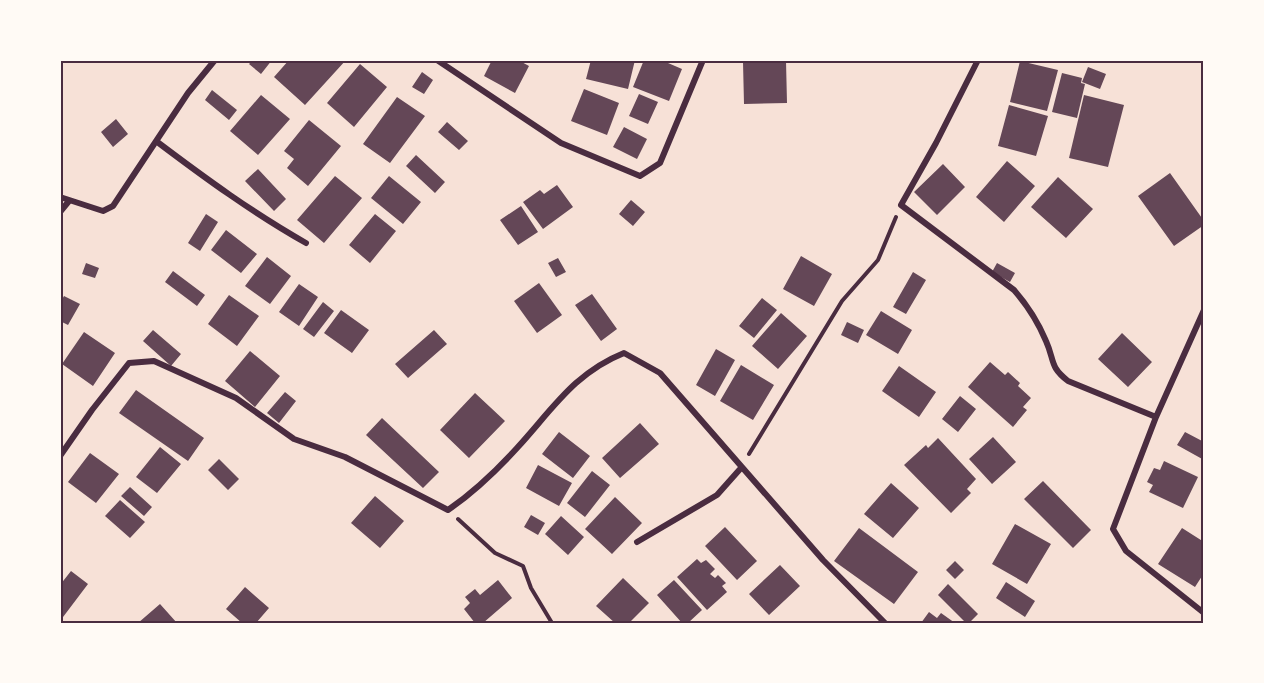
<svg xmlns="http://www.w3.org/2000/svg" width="1264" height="683" font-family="Jost,sans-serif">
<rect width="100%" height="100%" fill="#f7e1d7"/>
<!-- building -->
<path fill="#644757" d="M253 60H272L261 74 249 64Z
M289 60H346L305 105 274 77Z
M492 60H518L529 66 515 93 484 76Z
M591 60H635L628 89 586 79Z
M644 60H661L682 69 669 101 633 87Z
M786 61 787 103 744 104 743 62Z
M1020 61 1058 70 1047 111 1010 102Z
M360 64 387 87 354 127 327 103Z
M1088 67 1106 74 1100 89 1082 82Z
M422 72 433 80 424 94 412 87Z
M1062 73 1082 78 1081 83 1085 84 1077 118 1052 112Z
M584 89 619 103 607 135 571 121Z
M212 90 237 110 229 120 205 100Z
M639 94 658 102 648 124 629 116Z
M261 95 290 119 258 155 230 131Z
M1084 95 1124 105 1108 167 1069 158Z
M397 97 425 116 390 163 363 144Z
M1009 105 1048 116 1036 156 998 146Z
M116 119 128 134 113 147 101 132Z
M309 120 341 146 308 186 287 168 294 159 284 151Z
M447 122 468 141 459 150 438 132Z
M624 127 647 139 637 159 613 147Z
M416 155 445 182 435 193 406 166Z
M1007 161 1035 186 1004 222 976 197Z
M943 164 965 187 937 215 914 192Z
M258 169 286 199 274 211 245 181Z
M1170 173 1204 221V225L1174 246 1138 196Z
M335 176 362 198 324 243 297 220Z
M389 176 421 202 403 224 371 198Z
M1058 177 1093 209 1066 238 1031 207Z
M557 185 573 207 543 229 523 202 540 190 544 194Z
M631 200 645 212 633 226 619 214Z
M521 206 538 232 518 245 500 220Z
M206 214 218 222 200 251 188 243Z
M375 214 396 231 370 263 349 245Z
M226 230 257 254 241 273 211 250Z
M801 256 832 274 814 306 783 289Z
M267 257 291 276 270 304 245 286Z
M558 258 566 272 556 277 548 263Z
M86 263 99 268 95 278 82 274Z
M997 263 1015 273 1010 282 992 272Z
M173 271 205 295 197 306 165 282Z
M913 272 926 280 906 314 893 307Z
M539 283 562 315 537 333 514 301Z
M299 284 318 297 299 326 279 312Z
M592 294 617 329 601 341 575 305Z
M229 295 259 316 237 346 208 324Z
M64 296 80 304 68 325 60 321V303Z
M762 298 777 310 754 338 739 326Z
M323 302 334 311 314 337 303 329Z
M341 310 369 330 352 353 324 333Z
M881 311 912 330 898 354 866 335Z
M781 313 807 336 778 369 752 346Z
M847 322 864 330 858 343 841 335Z
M153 330 181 354 171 366 143 341Z
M434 330 447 344 408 378 395 364Z
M84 332 115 353 93 386 62 364Z
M1122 333 1152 362 1128 387 1098 359Z
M716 349 735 360 715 396 696 385Z
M250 351 280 376 255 407 225 381Z
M990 362 1005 375 1008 372 1020 383 1018 386 1031 398 1023 407 1027 410 1013 427 968 387Z
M741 365 774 385 753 420 720 401Z
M899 366 936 392 919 417 882 391Z
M136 390 204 438 188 461 119 413Z
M285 392 296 401 279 423 267 413Z
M475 393 505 421 469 458 440 430Z
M960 396 976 409 958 432 942 419Z
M382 418 439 472 423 488 366 435Z
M640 423 659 444 620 478 602 458Z
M559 432 590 456 573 478 542 454Z
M1185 432 1204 442V460L1177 445Z
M993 437 1016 462 992 484 969 459Z
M938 438 976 479 967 489 971 493 951 513 904 465 926 445 928 448Z
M160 447 181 464 157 493 136 477Z
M90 453 119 474 96 503 68 482Z
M219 459 239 479 228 490 208 470Z
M1164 461 1198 477 1183 508 1149 492 1153 485 1147 482 1154 468 1160 470Z
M538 465 572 483 559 506 526 488Z
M592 471 610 485 585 517 567 503Z
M1043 481 1091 530 1073 548 1024 499Z
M891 483 919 508 893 538 864 514Z
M130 487 152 507 144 516 121 496Z
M375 496 404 521 380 548 351 523Z
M615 497 642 523 612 554 585 529Z
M120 500 145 522 130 538 105 516Z
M531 515 545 523 538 535 524 527Z
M561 516 584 537 568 555 545 534Z
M1015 524 1051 544 1027 584 992 564Z
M725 527 757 561 737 580 705 546Z
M859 528 918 572 894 604 834 561Z
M1182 528 1204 542V573L1195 587 1158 564Z
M697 559 701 563 706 560 715 569 710 574 715 578 718 575 726 583 722 586 727 592 707 610 677 577Z
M955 561 964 570 955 579 946 570Z
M780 565 800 586 769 615 749 594Z
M71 571 88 584 60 621V585Z
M623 578 649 603 629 623H615L596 606Z
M498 580 512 598 483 623H475L464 609 470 603 465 597 475 589 480 595Z
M674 580 702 610 688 623H682L657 595Z
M1006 582 1035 601 1025 617 996 598Z
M948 584 978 614 969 623H966L938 595Z
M245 587 269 608 256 623H242L226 609Z
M160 604 177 623H138Z
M929 612 937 618 941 613 955 623H921Z"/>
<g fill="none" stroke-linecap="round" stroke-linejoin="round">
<!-- path -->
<path stroke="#4a2c40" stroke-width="4" d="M749 454 842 301 878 260 896 217
M458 519 495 553 523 566 531 588 552 623"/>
<!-- minor -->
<path stroke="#4a2c40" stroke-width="6" d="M437 60 561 143 640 176 660 163 703 60
M978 60 936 143 901 205 1014 290C1028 306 1038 322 1046 341 1055 361 1049 366 1068 381L1156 417
M156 141C205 178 253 213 306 243
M60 197 103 211 113 206 188 93 215 60
M60 212 69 201
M1204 310 1156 417 1113 529 1126 551 1204 613
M60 456 92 410 129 363 154 361 236 398 294 439 345 457 448 510C474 492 496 471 517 448 552 410 574 373 624 353L660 373 823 560 885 623
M637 542 717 495 741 468"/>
</g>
<!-- border -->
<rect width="1264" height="683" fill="none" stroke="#fffaf5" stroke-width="123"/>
<rect x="62" y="62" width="1140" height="560" fill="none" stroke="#4a2c40" stroke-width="2"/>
</svg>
